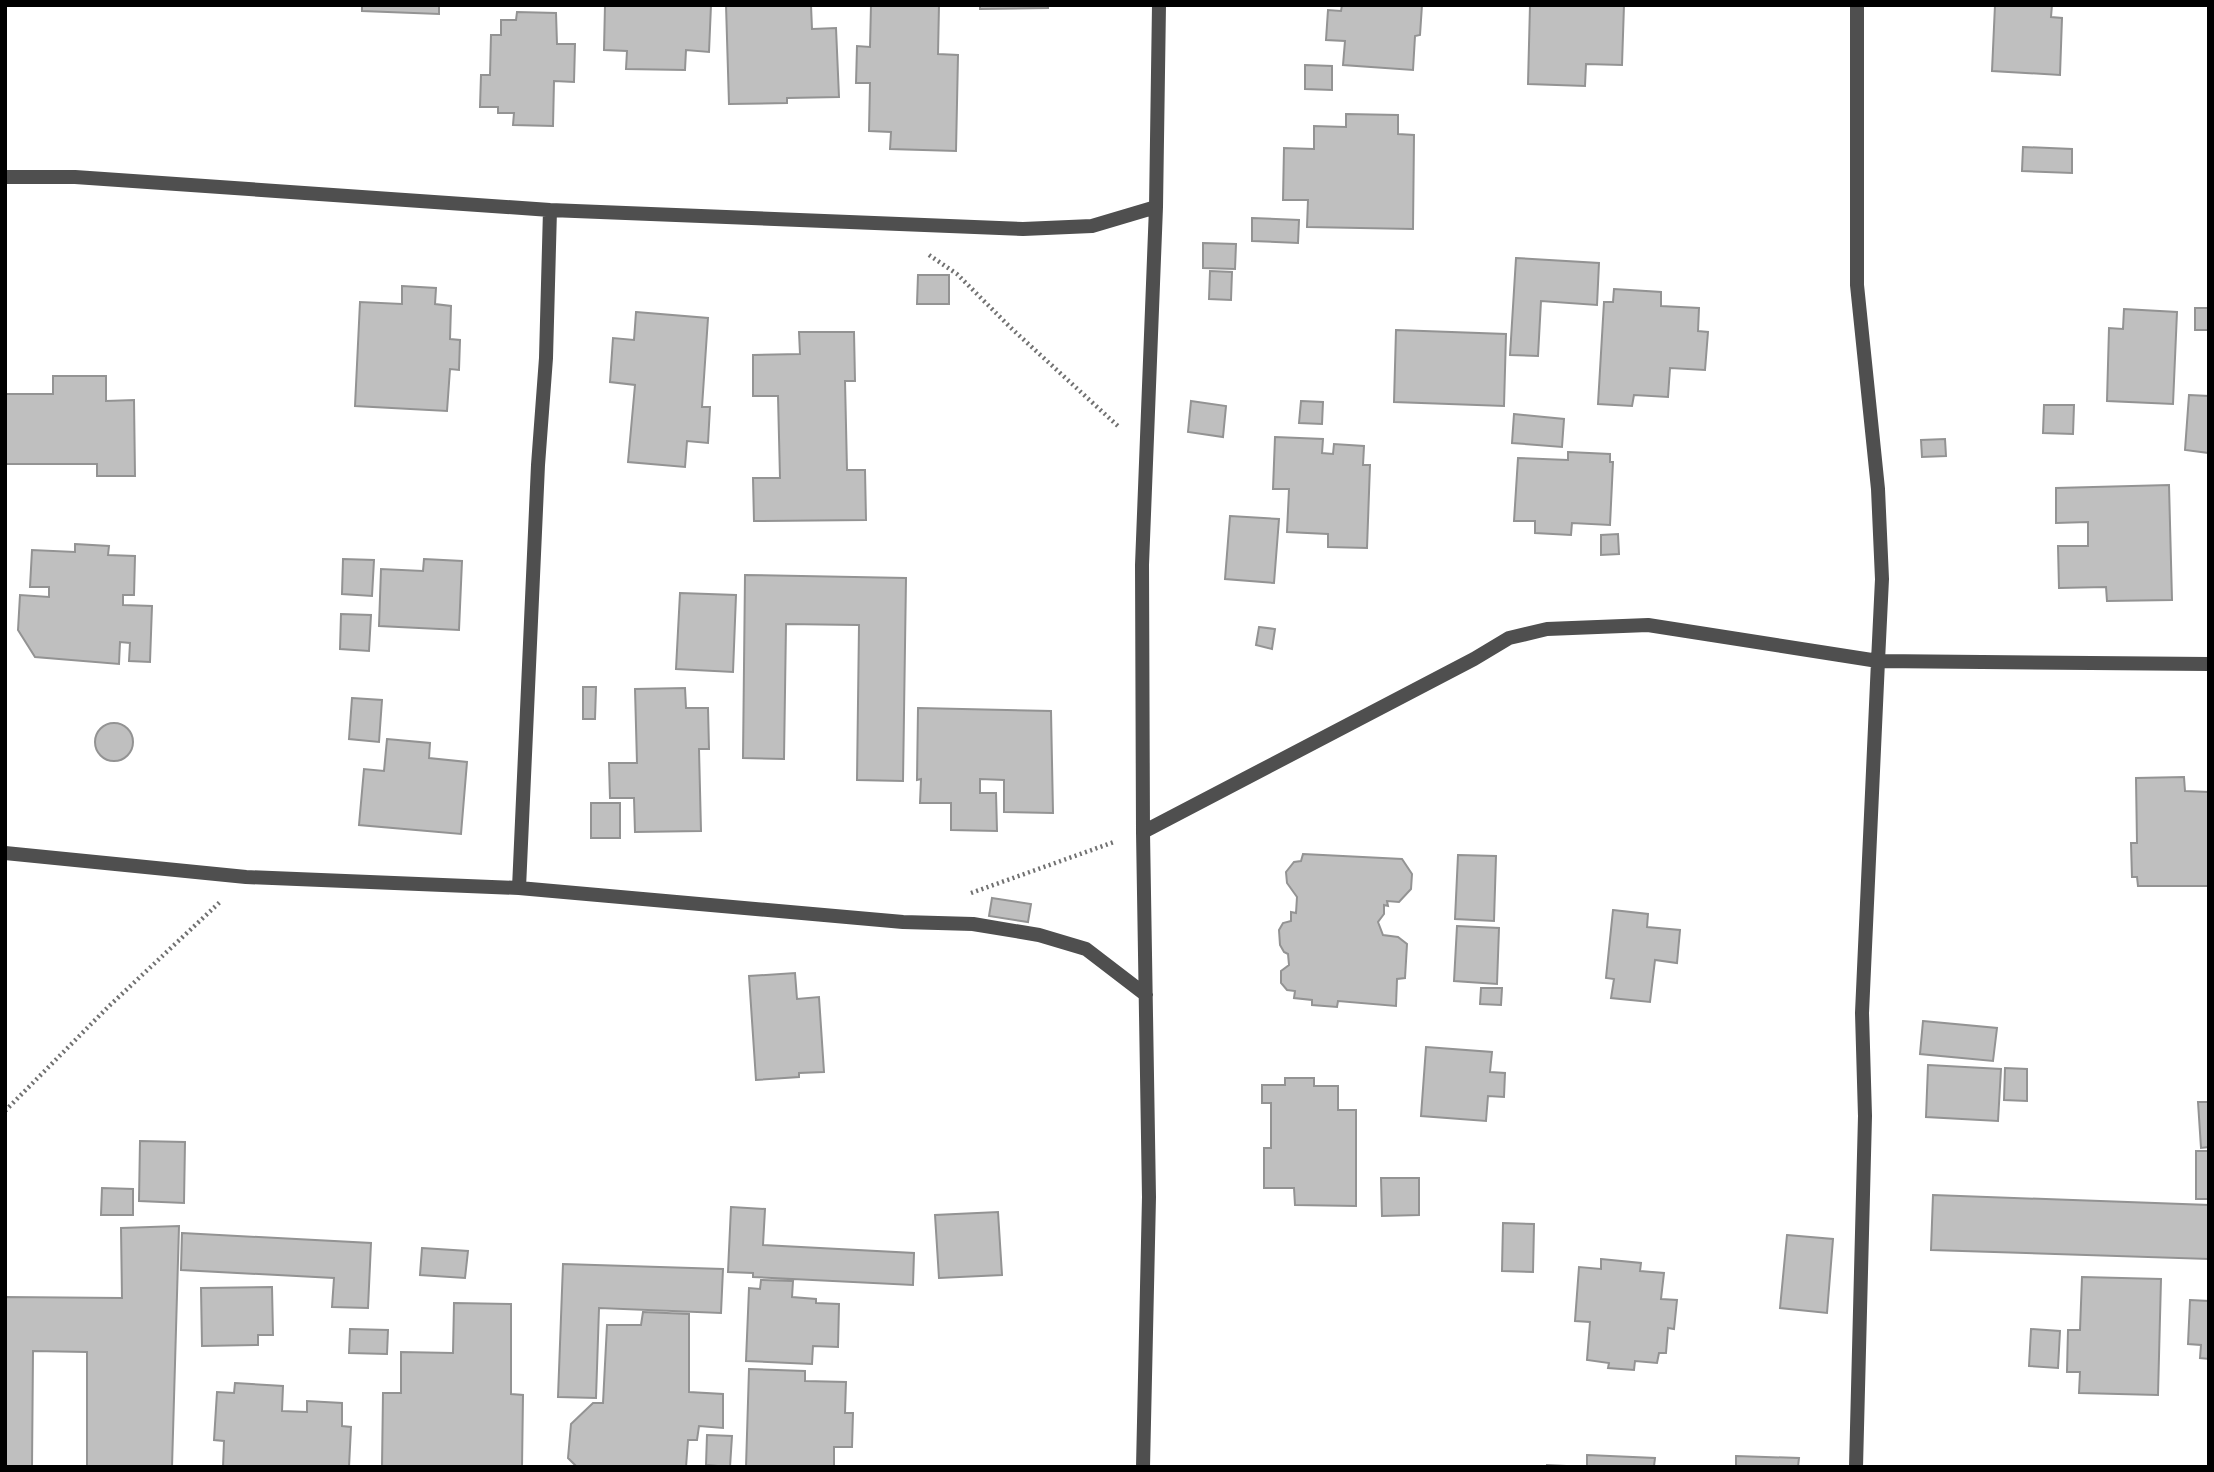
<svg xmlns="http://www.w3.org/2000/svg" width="2214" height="1472" font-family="Cabin,sans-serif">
<rect width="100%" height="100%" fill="#fff"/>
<!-- building -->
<path fill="#bfbfbf" stroke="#939393" stroke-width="2" d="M362 5H439V14L362 11Z
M605 5H711L709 52 686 50 685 70 626 69 627 51 604 50Z
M726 5H811L812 29 836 28 839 97 787 98V103L729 104Z
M871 5H939L938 54 958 55 956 151 890 149 891 132 869 131 870 83H856L857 46 870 47Z
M980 5H1048V8L980 9Z
M1342 5H1422L1420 35 1415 36 1413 70 1343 65 1345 41 1326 40 1328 10 1341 11Z
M1530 5H1624L1622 65 1586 64 1585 86 1528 84Z
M1995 5H2052L2051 17 2062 18 2060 75 1992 71Z
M517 12 556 13 557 44H575L574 82 554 81 553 126 513 125 514 113H498V107H480L481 75H490L491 35H501V20H516Z
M1305 65 1332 66V90L1305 89Z
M1346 114 1398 115V134L1414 135 1413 229 1307 227 1308 200H1283L1284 148 1314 149V126L1346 127Z
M2023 147 2072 149V173L2022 171Z
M1252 218 1299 220 1298 243 1252 241Z
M1203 243 1236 244 1235 269 1203 268Z
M1516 258 1599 263 1597 305 1541 301 1538 356 1510 355Z
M1210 271 1232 272 1231 300 1209 299Z
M918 275H949V304H917Z
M402 286 436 288 435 304 451 306 450 339 460 340 459 370 450 369 447 411 355 406 360 302 402 304Z
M1614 289 1661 292V306L1699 308 1698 331 1708 332 1705 370 1670 368 1668 397 1634 395 1632 406 1598 404 1604 302H1613Z
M2195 308H2209V330H2195Z
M2124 309 2177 312 2173 404 2107 401 2109 328 2123 329Z
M636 312 708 318 702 407H710L708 443 687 441 685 467 628 462 635 385 610 382 613 338 634 340Z
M1396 330 1506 334 1504 406 1394 402Z
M799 332H854L855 381H845L847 470H865L866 520 754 521 753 478H780L778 396H753V355L800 354Z
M53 376H106V401L134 400 135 476H97V464H5V394H53Z
M2189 395 2209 396V453L2185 450Z
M1191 401 1226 406 1223 437 1188 432Z
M1301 401 1323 402 1322 424 1299 423Z
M2044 405H2074L2073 434 2043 433Z
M1514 414 1564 419 1562 447 1512 443Z
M1275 437 1323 439 1322 453 1333 454 1334 444 1364 446 1363 465H1370L1367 548 1328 547V534L1287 532 1289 489H1273Z
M1945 439 1946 456 1922 457 1921 440Z
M1568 452 1610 454V462H1613L1610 525 1572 523 1571 535 1535 533V521H1514L1518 458 1568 460Z
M2169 485 2172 600 2107 601 2106 587 2059 588 2058 546H2088V522L2056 523V488Z
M1230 516 1279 519 1274 583 1225 579Z
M1618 534 1619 554 1601 555V535Z
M75 544 109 546 108 555 135 556 134 595H123V605L152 606 150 662 129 661 130 643 120 642 119 664 35 657 18 630 20 595 49 597V587H30L32 550 75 552Z
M343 559 374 560 372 596 342 594Z
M424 559 462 561 459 630 379 626 381 569 423 571Z
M745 575 906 578 903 781 857 780 859 625 786 624 784 759 743 758Z
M680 593 736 595 733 672 676 669Z
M341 614 371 615 369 651 340 649Z
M1259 627 1275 629 1272 649 1256 645Z
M583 687H596L595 719H583Z
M685 688 686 708H708L709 749H699L701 831 635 832 634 798H610L609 763H637L635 689Z
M352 698 382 700 379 742 349 739Z
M918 708 1051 711 1053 813 1004 812V780L980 779V793H996L997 831 951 830V803H920L921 779 917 780Z
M95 742a19 19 0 1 1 38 0a19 19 0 1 1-38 0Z
M387 739 430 743 429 758 467 762 461 834 359 825 364 769 384 771Z
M2184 777 2185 791 2209 792V886H2138L2137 877H2132L2131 843H2137L2136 778Z
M591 803H620V838H591Z
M1303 854 1402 859 1412 874 1411 889 1399 902 1387 901 1388 906 1384 905V914L1378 922 1383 935 1398 937 1407 944 1405 978 1397 979 1396 1006 1338 1001 1337 1007 1312 1005V1000L1294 998 1295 991 1287 990 1281 983V971L1289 965 1288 954 1284 952 1280 945 1279 930 1283 923 1291 921V912L1296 913 1297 897 1287 883 1286 872 1294 862 1301 861Z
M1458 855 1496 856 1494 921 1455 919Z
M992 898 1031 904 1028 922 989 916Z
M1613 910 1648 914 1647 927 1680 930 1677 963 1655 960 1650 1002 1611 998 1614 979 1606 978Z
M1457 926 1499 928 1497 984 1454 981Z
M795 973 797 999 819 997 824 1072 799 1073V1077L756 1080 749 976Z
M1481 988H1502L1501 1005 1480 1004Z
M1923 1021 1997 1028 1993 1061 1920 1054Z
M1426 1047 1492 1052 1490 1072 1505 1073 1504 1097 1488 1096 1486 1121 1421 1116Z
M1928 1065 2001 1069 1998 1121 1926 1117Z
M2005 1068 2027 1069V1101L2004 1100Z
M1285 1078H1314V1086H1338V1110H1356V1206L1295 1205 1294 1188H1264V1148H1271V1103H1262V1085H1285Z
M2198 1102H2209V1147L2201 1148Z
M140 1141 185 1142 184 1203 139 1201Z
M2196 1151H2209V1199H2196Z
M1381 1178H1419V1215L1382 1216Z
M102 1188 133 1189V1215H101Z
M1933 1195 2209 1205V1259L1931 1250Z
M731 1207 765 1209 763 1245 914 1253 913 1285 753 1277V1273L728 1272Z
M998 1212 1002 1275 939 1278 935 1215Z
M1503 1223 1534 1224 1533 1272 1502 1271Z
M179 1226 172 1467H87V1352L33 1351 32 1467H5V1297L122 1298 121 1228Z
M182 1233 371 1243 368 1308 332 1307 334 1278 181 1270Z
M1787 1235 1833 1239 1827 1313 1780 1308Z
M422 1248 468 1251 465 1278 420 1275Z
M1601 1259 1641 1263 1640 1271 1664 1273 1661 1299 1677 1300 1674 1329 1668 1328 1666 1353H1659L1657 1363 1635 1361 1634 1370 1608 1368 1609 1363 1587 1360 1590 1322 1575 1321 1579 1267 1601 1269Z
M563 1264 723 1269 721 1313 599 1308 596 1398 558 1397Z
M2082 1277 2161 1279 2158 1395 2079 1393 2080 1372H2067L2068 1330H2080Z
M761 1280 793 1281 792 1297 816 1299V1303L839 1304 838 1347 813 1346 812 1364 746 1361 749 1288 760 1289Z
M272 1287 273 1335H258V1345L202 1346 201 1288Z
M2190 1300 2209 1301V1359L2200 1358 2201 1345 2188 1344Z
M454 1303 511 1304V1394L523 1395 522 1467H382L383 1393H401V1352L453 1353Z
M643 1312 689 1314V1392L723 1394V1428L699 1426 697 1440H688L686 1467H577L568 1458 571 1424 593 1403H603L607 1325H641Z
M350 1329 388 1330 387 1354 349 1353Z
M2031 1329 2060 1331 2058 1368 2029 1366Z
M749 1369 805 1371V1381L846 1382 845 1413H853L852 1447H834V1467H746Z
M235 1383 283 1386 282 1411 307 1412V1401L342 1403V1426L351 1427 349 1467H223L224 1441 214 1440 217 1392 234 1393Z
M707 1435 732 1436 730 1467 706 1465Z
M1587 1455 1655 1458 1654 1466 1669 1467H1547V1465L1587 1467Z
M1736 1456 1799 1458 1798 1467H1736Z"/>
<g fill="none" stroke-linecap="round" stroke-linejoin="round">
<!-- path -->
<path stroke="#717171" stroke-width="4.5" stroke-dasharray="2 3.5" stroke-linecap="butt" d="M929 255 957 274 1011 328 1119 427
M971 893 1114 842
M5 1111 108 1007 220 902"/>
<!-- street -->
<path stroke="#4f4f4f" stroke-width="14" d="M5 177H75L550 210 1023 229 1092 226 1156 207
M1143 832 1474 659 1509 638 1547 629 1648 625 1878 661 1882 579 1878 489 1857 285V5
M5 853 246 877 519 888 903 922 973 924 1039 935 1086 949 1146 995
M519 888 538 465 546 358 550 210
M1143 1467 1149 1197 1143 832 1142 565 1156 207 1159 5
M1856 1467 1865 1116 1862 1013 1878 661 2209 664"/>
</g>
<!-- border -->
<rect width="2214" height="1472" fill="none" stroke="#000000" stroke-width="14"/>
</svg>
